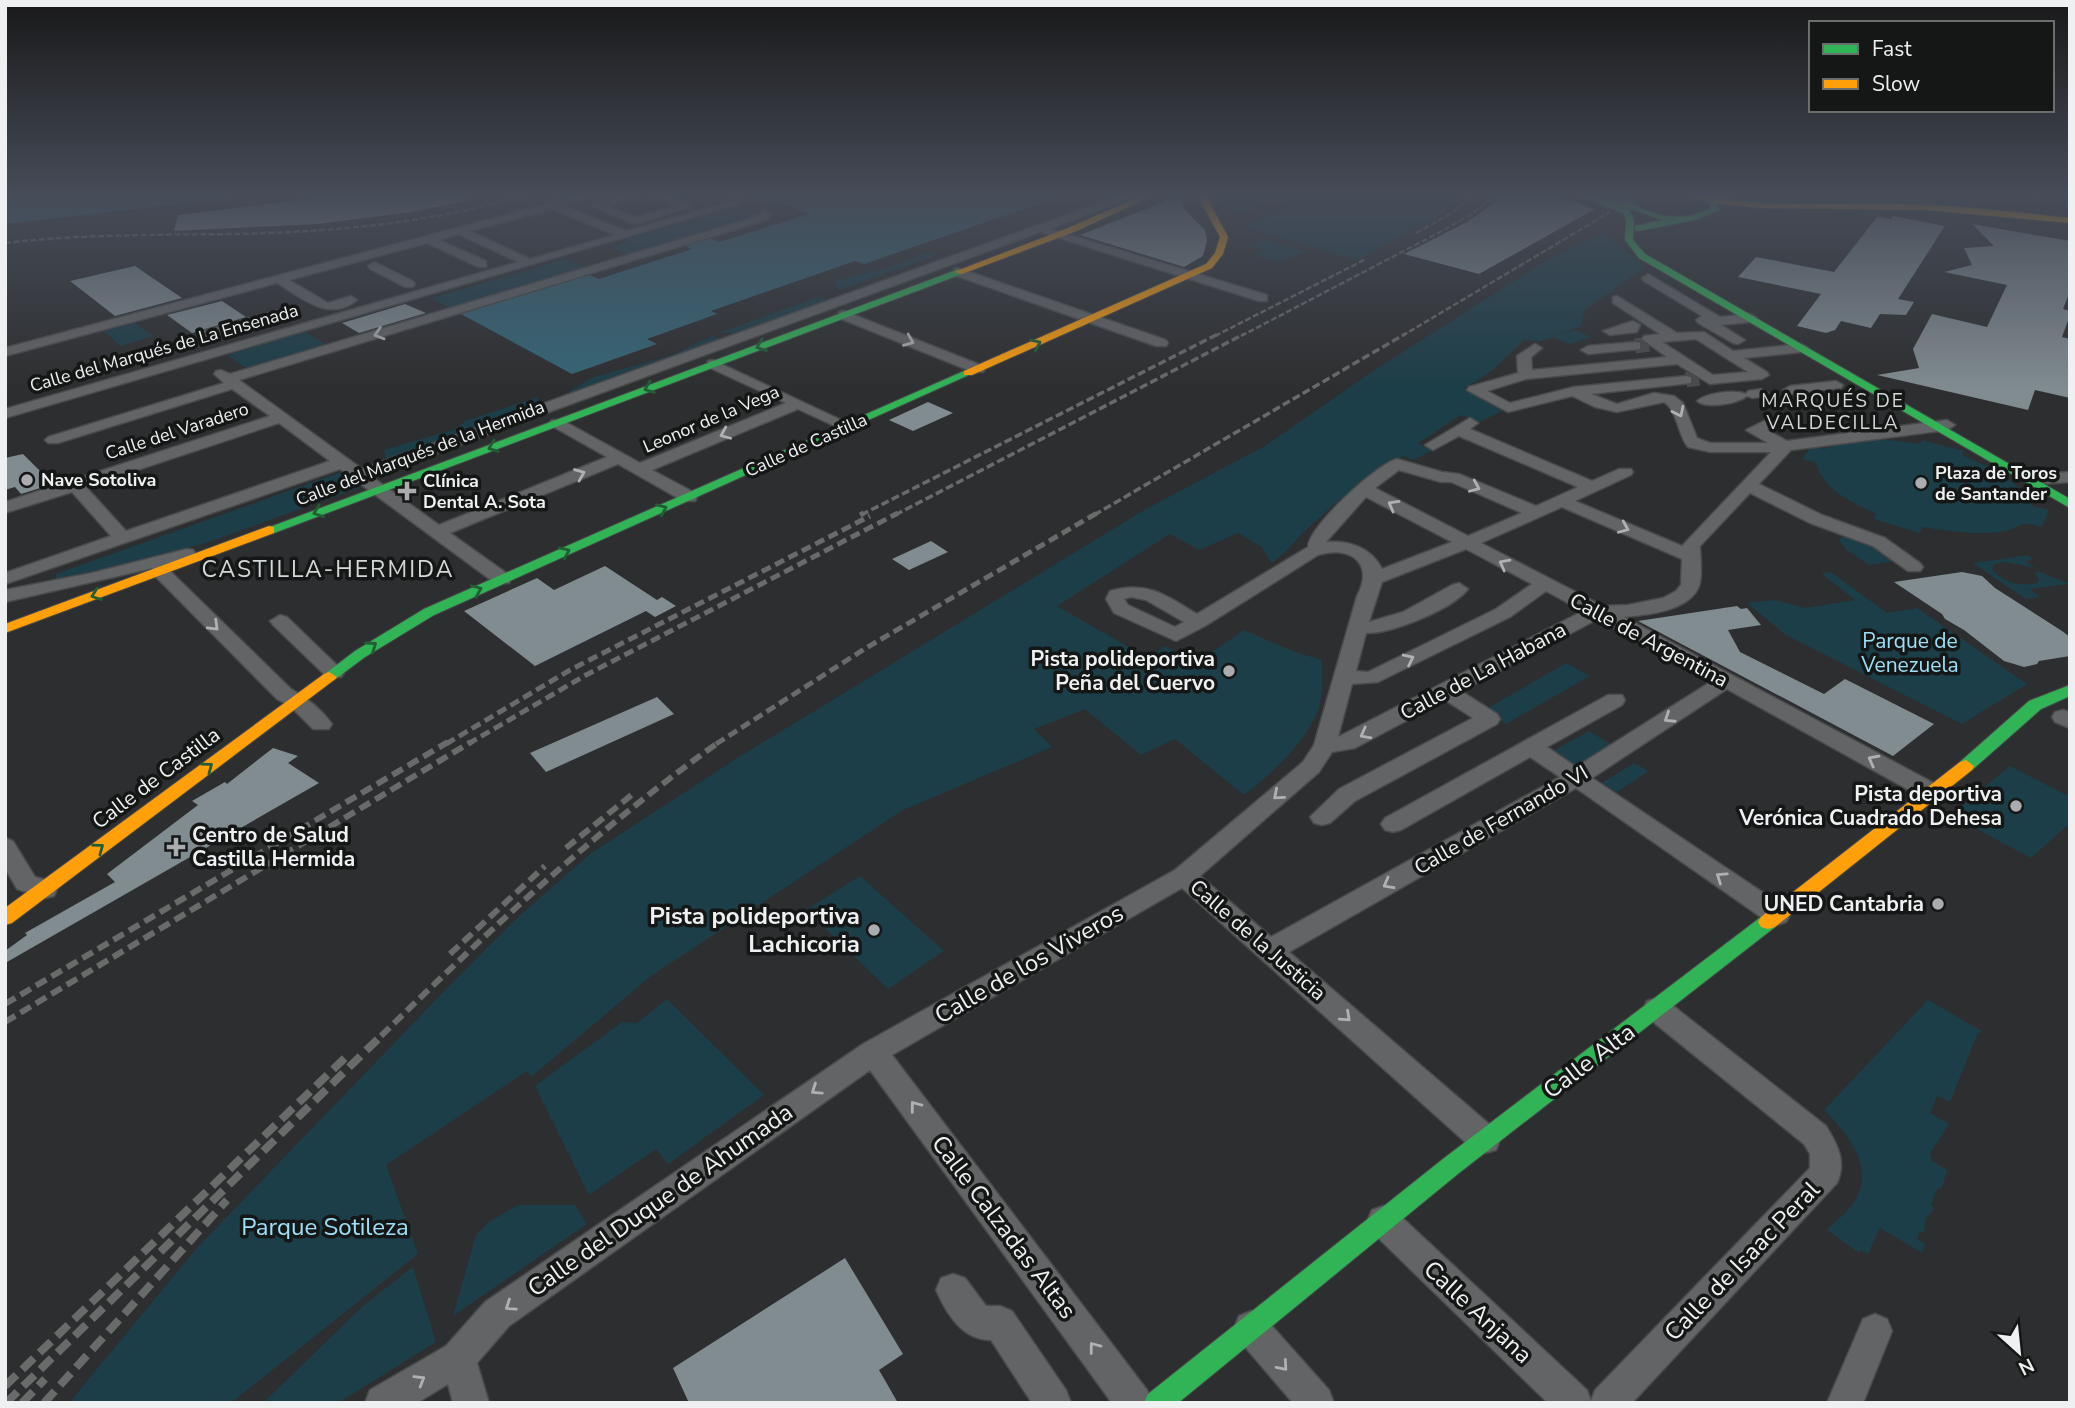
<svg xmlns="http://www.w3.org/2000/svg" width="2075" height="1408" font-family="'Nunito Sans',sans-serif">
<rect width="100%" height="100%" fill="#2d2e2f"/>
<!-- green -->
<path fill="#1c3e48" d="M1215 194H1464L1438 217 1358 260 1244 227 1294 204 1277 199 1246 212 1219 206Z
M740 207 759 215 629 255 611 247 631 241 626 239Z
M1604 234 1645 267 1585 310 1581 326 1558 335 1575 330 1591 337 1570 344 1553 337 1541 341 1524 340 1493 370 1465 388 1503 411 1479 422 1461 415 1418 443 1432 450 1414 460 1403 456C1366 477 1338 500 1307 529 1294 541 1286 554 1271 563L1262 547 1238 533 1199 550 1170 534 1057 606 1148 658 1165 646 1196 663 1244 630 1295 652 1322 660C1322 672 1323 686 1321 698 1315 735 1273 773 1244 795L1175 739 1141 755 1085 709 1034 729 1052 747 903 810 651 976 531 1077 527 1071 386 1165 418 1254 231 1403H69L196 1249 449 986 516 919 590 854 739 757 1146 509 1265 446 1373 371 1536 267 1574 246Z
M1263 239 1305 251 1280 262 1253 255 1262 250 1248 246Z
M922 253 940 254 839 290 834 282C863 272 897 269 922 253Z
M566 259 586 268 451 309 432 298Z
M819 297 830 300 737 334 721 332Z
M135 323 153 336 121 346 103 331Z
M305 332 329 346 249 370 227 355Z
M712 336 723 339 559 398 591 378 672 355Z
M538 397 537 407 386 460 384 450 456 429 465 421Z
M1882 439 1920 444 1922 440 1964 451 1962 455C1993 469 2015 477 2033 506L2049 510 2042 527C2016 519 2022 529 2000 532 1974 535 1948 531 1923 527L1919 533 1874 519 1876 514C1849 500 1826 492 1815 462L1802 459 1812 445 1824 449 1849 441Z
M341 472 361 487 206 543 55 583 56 574Z
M1846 536 1863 539 1895 561 1869 565 1847 550 1838 539Z
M2029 555 2032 560H2028V563L2036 568 2005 562 1994 564 1992 570C2003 582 2021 587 2037 583L2039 580 2035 572H2040L2069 584 2030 589 2041 597 2026 599 1973 563Z
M1831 572 1887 613 1917 608 2027 684 1962 724 1786 635 1747 603 1775 600 1805 608 1855 600 1821 573Z
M1566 663 1590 676 1506 724 1485 710Z
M1589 731 1612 745 1572 768 1550 753Z
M1634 763 1649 771 1617 792 1602 783Z
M2010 766 2070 797V823L2031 858 1951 815Z
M860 876 944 951 888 989 806 910Z
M667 999 764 1095 668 1164 656 1149 589 1195 535 1086 622 1022 637 1023Z
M1928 1000 1982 1031 1977 1035 1950 1102 1937 1096 1930 1113 1949 1124 1930 1153 1932 1161 1947 1170 1942 1188 1937 1189 1931 1205 1934 1209 1926 1219 1924 1232H1920L1917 1238 1925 1245 1922 1253 1880 1228 1868 1254 1861 1250 1859 1253 1827 1230C1836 1221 1848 1212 1854 1202 1876 1169 1848 1133 1824 1110Z
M518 1205H575L587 1224 453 1316 476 1235 489 1222Z
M413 1267 436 1342 338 1403H263L364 1305Z"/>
<!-- water -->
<path fill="#356677" d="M5 194H264L5 224Z
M736 194H1067L864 264 855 261 711 311 717 314 647 339 657 344 572 374 461 314 589 275 599 279 692 249 685 246 710 238 719 242 810 214 779 202 768 205 751 199 753 198Z"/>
<!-- building -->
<path fill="#818c90" d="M349 194H465L466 201 411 212 318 224 174 231 178 215Z
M1507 194H1549L1595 209 1479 274 1404 254 1467 222Z
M1171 199 1181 200 1184 209 1205 230 1207 241 1203 256 1184 267 1080 235Z
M1893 216 1945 226 1898 299 1914 302 1906 315 1880 314 1871 328 1841 321 1835 330 1826 333 1797 326 1821 294 1738 277 1756 257 1834 272 1877 217 1891 219Z
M1972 224 2070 241V291L2063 309 2070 311V315L2062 337 2070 339V398L2035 390 2028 410 1877 375 1919 368 1913 349 1932 314 1987 327 2007 285 1944 272 1972 265 1964 248 1994 246Z
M135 266 182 298 115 316 70 281Z
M222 301 246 317 192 333 167 315Z
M405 304 426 313 359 333 342 323Z
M928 402 953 413 913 431 889 420Z
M23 454 53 484 21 494 15 487 5 490V458Z
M931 541 948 552 909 570 892 559Z
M605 566 657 600 662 597 676 606 655 617 646 611 535 666 464 611 537 578 554 590Z
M1962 572 1982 576 1995 588 2062 631 2070 637V656L2039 661 2037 664 2024 667 2004 661 1964 630 1945 619 1942 614 1894 582Z
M1737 606 1741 609 1747 608 1761 625 1728 630 1740 652 1824 694 1845 679 1934 724 1893 756 1638 621Z
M657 697 674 714 546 772 530 753Z
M273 748 298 756 288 763 319 783 7 962 5 951 27 935 25 933 115 882 107 874 198 805 192 801 225 782 227 784Z
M845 1258 903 1354 879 1370 898 1403H689L673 1368Z"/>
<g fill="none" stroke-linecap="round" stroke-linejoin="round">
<!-- street-tunnel -->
<path stroke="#4a4b4c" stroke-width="15" stroke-dasharray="15 8" stroke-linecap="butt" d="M1635 346 1649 344
M1686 380 1699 378"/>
<defs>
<path id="street" d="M584 194H602L564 206 626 231 737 200 742 203 5 418V409L518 262 458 234 439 240 486 261V267H478L427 243 289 280 328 303 351 296 357 300C329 323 302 298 277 283L5 356V348ZM553 209 615 235 530 259 470 231Z
M625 194H643L607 206 636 217 677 206 649 194H665L693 206 635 224 591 206Z
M1124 194H1140L1050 229 1267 295V301H1259L1040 232 372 477 439 525 607 457 552 426 549 423 552 420H562L640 463 786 403 708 367V361L713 360 856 427 853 430H843L798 409 652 470 695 493 697 497 695 501H683L618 464 450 533 509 575 511 579 509 583H495L340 469 5 584V573L111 536 72 492 5 513V502L270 416 232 389 58 443H48L45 440 48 437 224 383 214 374 216 371 221 370 230 374 739 222 760 215 763 211 772 213 768 219 747 226 239 380 362 469ZM279 423 330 461 126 531 86 487Z
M374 262 413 281 415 284 413 287H405L370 269 368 266Z
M958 268 1166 340 1168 343 1166 346H1156L954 275V269Z
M1648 274 1720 317 1750 314 1757 318 1750 322 1721 325 1745 340 1738 344 1733 343 1698 323 1696 320 1702 316 1644 281 1642 278Z
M1617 296 1677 333 1704 332 1733 351 1801 344 1808 348 1801 352 1744 358 1767 372 1769 375 1762 379 1710 384 1677 364 1526 379 1487 391 1510 403 1574 387 1686 376 1691 377V383L1591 394 1617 404 1654 393 1674 396 1683 403 1697 438 1710 443H1768L1746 430 1768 419 1776 424 1767 430 1787 441 1947 420 1955 425 1947 430 1791 450 1759 484 1822 515 1885 538 1920 563 1923 567 1920 571H1908L1873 546 1810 523 1750 493 1700 546C1700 557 1703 575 1699 586 1690 611 1647 615 1624 617L1941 787 1944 793 1941 799 1933 801 1925 799 1727 689 1592 778 1786 908 1790 915 1786 922 1777 925 1768 922 1576 788 1289 952 1496 1130 1500 1140 1496 1150 1485 1153 1474 1150 1182 888 892 1055 1147 1390 1152 1403H1112L870 1070 509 1326 477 1363 489 1403H453L448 1384 417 1403H365L370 1390 446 1346 485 1302 863 1044 1175 870 1303 762 1314 745 1357 596C1375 563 1350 545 1318 555L1205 626 1176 641 1114 613 1106 599 1110 591C1147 580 1167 596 1197 614L1308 547C1308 527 1377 464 1397 459L1442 472 1459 474 1536 506 1578 487 1459 436 1433 450 1425 445 1470 418 1478 423 1470 429 1592 481 1619 469H1631L1633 472 1631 475 1575 501 1682 546 1771 452H1710L1688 447C1678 435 1677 410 1664 402L1617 412 1595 407 1572 396 1508 412 1467 390 1469 387 1518 373 1517 356 1535 344 1542 348 1531 357 1532 370 1667 357 1642 339 1644 336 1660 334 1613 303V297ZM1696 339 1748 372 1713 375 1662 342ZM1399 470 1441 482H1451L1522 513 1468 536 1375 488ZM1366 497 1452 542 1382 569C1372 548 1349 540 1326 542ZM1562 507 1682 559 1681 585 1676 591 1663 598 1628 605 1603 606 1481 543ZM1466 549 1532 584 1496 609 1368 672 1356 671 1366 633C1391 634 1453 609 1468 589L1459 583 1452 585 1403 612 1369 622 1382 582ZM1546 591 1583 611 1338 737 1352 684 1378 682 1510 617ZM1131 597 1146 600 1184 622 1175 627 1128 605 1124 599ZM1598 619 1712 681 1576 767 1547 747 1622 705 1625 700 1622 695H1608L1385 818 1381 824 1385 830 1393 832 1401 830 1530 757 1560 777 1271 937 1200 876 1319 772 1332 752 1355 748 1445 700 1473 718 1339 789 1310 817 1314 823 1322 825 1330 823 1355 801 1497 724 1500 719 1497 714 1461 691Z
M284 309 290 313 289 316 208 338 201 334 203 331Z
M844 311 983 366 985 369 983 372H973L839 318V312Z
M1633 321 1640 325 1637 332 1610 335 1603 331Z
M1635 342 1640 343V349L1588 354 1581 350 1588 346Z
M1836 381 1843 385 1841 388 1790 394 1783 390 1790 386Z
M1761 389 1768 393 1766 396 1753 398 1747 396C1738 404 1706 409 1697 401 1706 393 1734 389 1746 394L1748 391Z
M2070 472V482L2040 484 2032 479 2040 474Z
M187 549 193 550 196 554 193 558 162 566 166 567 291 689C306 697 322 710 332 724L329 729H313L290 706 277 699 154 575 151 571 153 568 5 602V590L92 573Z
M280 615 287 617 341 669 344 673 341 677H327L273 625 270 621Z
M2063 710 2070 712V728L2055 722 2052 717 2055 712Z
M5 838 13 841 35 877 54 882 57 889 54 896 45 898 17 889 5 868Z
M1657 998 1667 1001 1826 1126C1837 1144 1847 1161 1837 1183L1632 1403H1548L1372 1232 1367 1221 1372 1210 1383 1206 1394 1210 1587 1390 1591 1401 1595 1390 1810 1168V1154L1804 1144 1647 1017 1643 1009 1647 1001Z
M953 1274 965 1278 986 1306H1000L1012 1311 1066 1390 1071 1403H1032L991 1340C963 1340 947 1315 936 1290L941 1278Z
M1251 1311 1263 1316 1329 1390 1334 1403H1293L1239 1340 1234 1328 1239 1316Z
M1875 1314 1887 1319 1892 1331 1863 1403H1827L1863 1319Z"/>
<path id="fast" d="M1147 194H1157L1150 197Z
M1570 194H1585L1624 204 1618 199 1622 194H1630L1626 199C1651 218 1682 222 1711 209L1709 204 1691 194C1704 194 1714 198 1719 210L1695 220 1638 231 1635 230V226L1663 220 1628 208 1634 220 1633 240 1645 254 2070 499V508L1639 258 1625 240 1626 220 1623 213Z
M959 269 964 272 962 274 274 533H264L262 530Z
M964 371 973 373 434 615 365 657 334 680H324L321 677 355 651 424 609Z
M2070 685V696L2041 709 1972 770H1960L1958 766 1960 762 2029 701Z
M1768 915 1775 917 1778 922 1775 927 1459 1173 1178 1403H1144L1148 1394 1443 1159 1761 917Z"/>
<path id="slow" d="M1146 194H1157L1074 232 962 274 954 272 1068 228Z
M1197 194H1205L1228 237 1223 254 1212 268 972 375H964V371L1206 264 1215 253 1220 237Z
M1697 194C1764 210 1832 202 1899 204 1956 205 2013 212 2070 218V223L1926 210 1760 208 1713 203 1686 195Z
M269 526 274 527V533L5 633V624Z
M329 672 337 677 334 680 12 923 5 925V908L324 674Z
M1966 760 1974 766 1972 770 1775 927 1768 929 1761 927 1758 922 1761 917 1960 762Z"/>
</defs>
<!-- street casing -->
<use href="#street" stroke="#494a4b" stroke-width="3"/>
<!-- fast casing -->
<use href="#fast" stroke="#494a4b" stroke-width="2"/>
<!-- slow casing -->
<use href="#slow" stroke="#494a4b" stroke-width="2"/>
<!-- street -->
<use href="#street" fill="#636465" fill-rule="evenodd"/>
<!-- fast -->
<use href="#fast" fill="#30b455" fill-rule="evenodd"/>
<!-- slow -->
<use href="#slow" fill="#ff9f0a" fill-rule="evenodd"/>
<!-- rail-far4 -->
<path stroke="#696a6a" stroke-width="2.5" stroke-dasharray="6 2.5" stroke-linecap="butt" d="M1416 233 1450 214 1475 194
M5 243C81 234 157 235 234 234 334 232 433 223 529 194
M1215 336 1366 259
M1241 336 1444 230 1473 213 1497 194
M1402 336 1610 212"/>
<!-- rail-far3 -->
<path stroke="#696a6a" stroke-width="3.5" stroke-dasharray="8 3.5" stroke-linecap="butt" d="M861 515 1218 334
M895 515 1244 334
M1094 515 1405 334"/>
<!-- rail-far2 -->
<path stroke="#696a6a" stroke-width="5" stroke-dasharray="10 5" stroke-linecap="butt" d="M860 515 864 513
M446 744 570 670 870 516
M468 744 586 675 898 513
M716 744 866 648 1097 513"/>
<!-- rail-far1 -->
<path stroke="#696a6a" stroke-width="6" stroke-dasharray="12 6" stroke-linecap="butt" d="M566 848 634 793
M450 954 545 866
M5 1004 448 742
M5 1022 471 742
M381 1036C488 931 597 829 719 742"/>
<!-- rail -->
<path stroke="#696a6a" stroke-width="8" stroke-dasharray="16 8" stroke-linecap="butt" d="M5 1386 348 1055
M6 1403 383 1034
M22 1403 45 1379
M44 1403 227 1200"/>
</g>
<!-- one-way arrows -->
<defs><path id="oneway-chevron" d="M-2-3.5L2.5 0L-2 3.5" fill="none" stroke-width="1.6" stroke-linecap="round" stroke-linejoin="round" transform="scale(1.75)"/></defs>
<g stroke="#afb1b2">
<use href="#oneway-chevron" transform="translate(379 334) rotate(163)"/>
<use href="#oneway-chevron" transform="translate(909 341) rotate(22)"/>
<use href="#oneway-chevron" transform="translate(1679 412) rotate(64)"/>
<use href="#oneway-chevron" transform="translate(725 434) rotate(157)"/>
<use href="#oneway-chevron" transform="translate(580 474) rotate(-22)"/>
<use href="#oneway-chevron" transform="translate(1475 487) rotate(23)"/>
<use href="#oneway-chevron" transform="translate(1393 505) rotate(-151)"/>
<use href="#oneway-chevron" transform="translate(1624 528) rotate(23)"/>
<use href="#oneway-chevron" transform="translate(1504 564) rotate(-152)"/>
<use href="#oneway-chevron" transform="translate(214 626) rotate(44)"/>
<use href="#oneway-chevron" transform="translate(1409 659) rotate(-26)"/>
<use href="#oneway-chevron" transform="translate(1669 718) rotate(147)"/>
<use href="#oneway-chevron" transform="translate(1365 734) rotate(152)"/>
<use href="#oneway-chevron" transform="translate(1873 760) rotate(-152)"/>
<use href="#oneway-chevron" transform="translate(1278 795) rotate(139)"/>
<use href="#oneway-chevron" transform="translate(1721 877) rotate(-146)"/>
<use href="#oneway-chevron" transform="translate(1388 884) rotate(151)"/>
<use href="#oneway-chevron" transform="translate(1346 1017) rotate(42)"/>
<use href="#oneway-chevron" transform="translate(816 1090) rotate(146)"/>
<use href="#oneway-chevron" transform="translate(915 1106) rotate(-127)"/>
<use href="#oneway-chevron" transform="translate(510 1306) rotate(146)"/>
<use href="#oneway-chevron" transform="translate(1094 1347) rotate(-127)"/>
<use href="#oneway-chevron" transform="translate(1283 1366) rotate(49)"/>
<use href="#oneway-chevron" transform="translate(420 1380) rotate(-31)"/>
</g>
<g stroke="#215e33">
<use href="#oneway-chevron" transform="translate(1036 344) rotate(-24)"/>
<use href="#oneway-chevron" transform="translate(761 346) rotate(159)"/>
<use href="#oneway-chevron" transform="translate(649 388) rotate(159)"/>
<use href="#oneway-chevron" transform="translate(493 447) rotate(159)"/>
<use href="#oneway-chevron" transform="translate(662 509) rotate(-24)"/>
<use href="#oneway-chevron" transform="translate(318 512) rotate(160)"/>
<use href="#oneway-chevron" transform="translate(565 552) rotate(-24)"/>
<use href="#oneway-chevron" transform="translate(477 590) rotate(-23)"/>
<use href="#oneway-chevron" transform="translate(96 595) rotate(160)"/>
<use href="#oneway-chevron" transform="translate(372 646) rotate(-35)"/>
<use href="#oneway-chevron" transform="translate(208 767) rotate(-37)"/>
<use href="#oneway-chevron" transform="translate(99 848) rotate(-37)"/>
</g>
<!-- sky -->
<linearGradient id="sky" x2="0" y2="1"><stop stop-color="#19191a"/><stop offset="0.5" stop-color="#464c58"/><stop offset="1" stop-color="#464c58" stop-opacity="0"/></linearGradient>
<rect width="2075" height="391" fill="url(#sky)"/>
<!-- markers -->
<g fill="#aaacad" stroke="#151717" stroke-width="2.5">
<circle cx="27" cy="480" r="7"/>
<circle cx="1921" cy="483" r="7"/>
<path d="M403.5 480.5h7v7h7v7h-7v7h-7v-7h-7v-7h7z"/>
<circle cx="1229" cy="671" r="7"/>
<circle cx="2016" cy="806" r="7"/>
<path d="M172.5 836.5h7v7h7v7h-7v7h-7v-7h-7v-7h7z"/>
<circle cx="1938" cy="904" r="7"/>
<circle cx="874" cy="930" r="7"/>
</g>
<g text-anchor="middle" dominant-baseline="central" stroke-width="7" stroke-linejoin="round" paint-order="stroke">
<!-- far-street labels -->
<g font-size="18" fill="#eef0f1" stroke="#151717">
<text transform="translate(164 348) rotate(-16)">Calle del Marqués de La Ensenada</text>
<text transform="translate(711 419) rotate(-23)">Leonor de la Vega</text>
<text transform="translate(177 431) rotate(-18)">Calle del Varadero</text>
<text transform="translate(806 445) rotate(-24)">Calle de Castilla</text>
<text transform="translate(420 453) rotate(-21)">Calle del Marqués de la Hermida</text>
</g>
<!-- far-poi labels -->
<g font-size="18" font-weight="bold" fill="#eef0f1" stroke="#151717" text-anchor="start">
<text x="1935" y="473">Plaza de Toros<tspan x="1935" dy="21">de Santander</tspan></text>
<text x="41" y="480">Nave Sotoliva</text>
<text x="423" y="481">Clínica<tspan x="423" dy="21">Dental A. Sota</tspan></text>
</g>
<!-- far-neighbourhood labels -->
<g font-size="19" letter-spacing="2" fill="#d2d7d8" stroke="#151717">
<text x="1833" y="401">MARQUÉS DE<tspan x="1833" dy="22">VALDECILLA</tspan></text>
</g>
<!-- street labels -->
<g font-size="21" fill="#eef0f1" stroke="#151717">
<text transform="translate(1649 640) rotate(28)">Calle de Argentina</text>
<text transform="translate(1483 671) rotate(-28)">Calle de La Habana</text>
<text transform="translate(156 778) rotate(-37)">Calle de Castilla</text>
<text transform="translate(1501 820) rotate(-30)">Calle de Fernando VI</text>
<text transform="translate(1258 940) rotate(41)">Calle de la Justicia</text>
</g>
<!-- park labels -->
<g font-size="21" fill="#9ce0f7" stroke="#151717">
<text x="1910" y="641">Parque de<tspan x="1910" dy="24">Venezuela</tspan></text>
</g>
<!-- poi labels -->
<g font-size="21" font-weight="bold" fill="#eef0f1" stroke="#151717" text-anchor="end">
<text x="1215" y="659">Pista polideportiva<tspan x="1215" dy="24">Peña del Cuervo</tspan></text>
<text x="2002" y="794">Pista deportiva<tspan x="2002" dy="24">Verónica Cuadrado Dehesa</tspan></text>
<text x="192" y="835" text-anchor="start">Centro de Salud<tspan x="192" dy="24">Castilla Hermida</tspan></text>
<text x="1924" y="904">UNED Cantabria</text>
</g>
<!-- neighbourhood labels -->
<g font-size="23" letter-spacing="2" fill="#d2d7d8" stroke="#151717">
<text x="328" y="569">CASTILLA-HERMIDA</text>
</g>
<!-- near-poi labels -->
<g font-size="24" font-weight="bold" fill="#eef0f1" stroke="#151717" text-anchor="end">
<text x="860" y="916">Pista polideportiva<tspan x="860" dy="28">Lachicoria</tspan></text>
</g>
<!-- near-street labels -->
<g font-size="24" fill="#eef0f1" stroke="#151717">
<text transform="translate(1029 964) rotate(-30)">Calle de los Viveros</text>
<text transform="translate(1589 1061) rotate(-37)">Calle Alta</text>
<text transform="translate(660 1200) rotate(-35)">Calle del Duque de Ahumada</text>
<text transform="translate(1004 1227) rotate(53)">Calle Calzadas Altas</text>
<text transform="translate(1742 1261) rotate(-46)">Calle de Isaac Peral</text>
<text transform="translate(1478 1312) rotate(43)">Calle Anjana</text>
</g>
<!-- near-park labels -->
<g font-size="24" fill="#9ce0f7" stroke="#151717">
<text x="325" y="1227">Parque Sotileza</text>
</g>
</g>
<!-- border -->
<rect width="2075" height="1408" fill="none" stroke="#eef0f1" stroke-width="14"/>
<!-- legend -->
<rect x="1809" y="21" width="245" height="91" fill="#151717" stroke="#6c6e6e" stroke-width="2"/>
<rect x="1823" y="44" width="35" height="10" fill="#30b455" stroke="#6c6e6e" stroke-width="2"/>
<text x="1872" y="56" font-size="21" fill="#eef0f1">Fast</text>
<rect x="1823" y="79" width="35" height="10" fill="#ff9f0a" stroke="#6c6e6e" stroke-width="2"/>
<text x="1872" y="91" font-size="21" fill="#eef0f1">Slow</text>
<!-- north arrow -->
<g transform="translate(2019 1352) rotate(153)" stroke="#151717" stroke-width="5" paint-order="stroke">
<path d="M0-5L12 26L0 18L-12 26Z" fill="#eef0f1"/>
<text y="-10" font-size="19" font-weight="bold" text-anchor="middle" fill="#eef0f1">N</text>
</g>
</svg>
